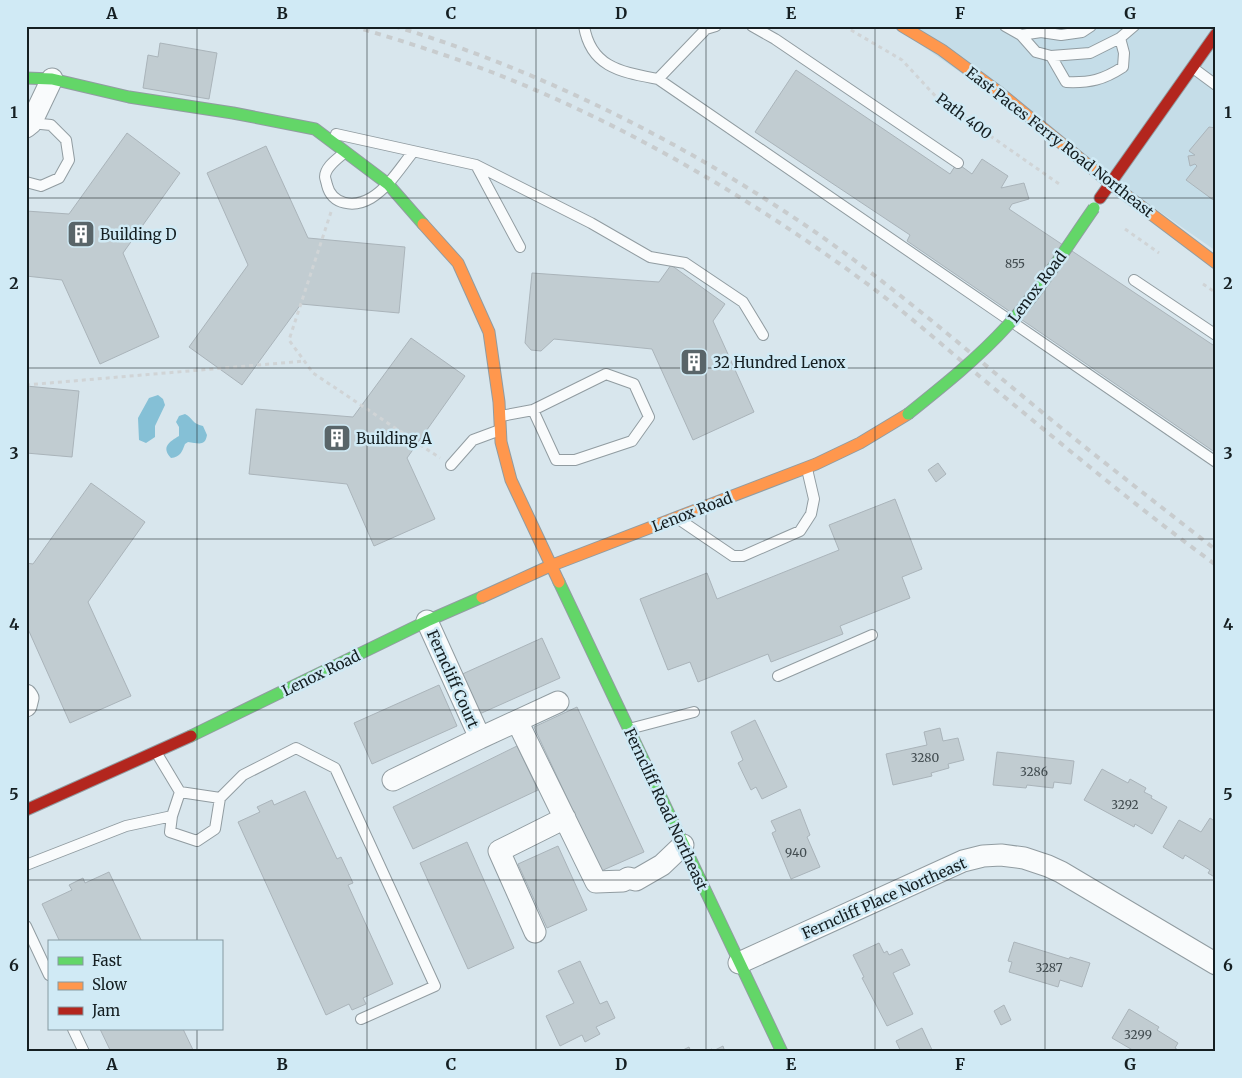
<svg xmlns="http://www.w3.org/2000/svg" width="1242" height="1078" font-family="Merriweather,serif">
<rect width="100%" height="100%" fill="#d8e6ed"/>
<!-- built -->
<path fill="#c5dde8" d="M894 26H1216V251Z"/>
<!-- water -->
<path fill="#85c0d6" d="M158 395 163 399 165 405 155 426V437L146 443 139 440 138 418 149 398Z
M185 414C193 418 192 424 203 426L207 435C205 447 198 443 188 442L185 444C182 452 180 457 171 458 161 447 169 442 179 436V427L176 422 179 416Z"/>
<!-- building -->
<path fill="#c1ccd1" stroke="#aab4ba" d="M160 43 217 53 209 99 143 88 148 55 158 57Z
M796 70 950 174 957 163 972 174 982 159 1008 176 1001 188 1024 183 1029 199 1012 204 1009 209 1216 347V453L907 241 910 235 755 132Z
M1209 127 1216 128V202L1186 180 1197 166 1195 164 1190 166 1188 156 1195 155 1189 151Z
M127 133 180 173 123 253 159 337 100 364 62 280 26 276V211L69 214Z
M266 146 308 238 405 247 399 313 301 304 242 385 189 347 248 265 207 173Z
M671 265 725 304 713 321 754 412 693 440 652 349 554 339 541 351 531 350 525 343 532 273 659 282Z
M411 338 465 376 407 458 435 519 374 546 347 484 249 474 256 409 353 417Z
M26 386 79 391 72 457 26 453Z
M938 463 946 474 936 482 928 470Z
M91 483 145 522 88 602 131 696 70 723 28 629H26V563L33 564Z
M895 499 922 569 902 577 910 598 840 626 843 634 771 662 768 654 698 682 690 662 668 670 640 599 707 573 717 599 839 550 829 525Z
M542 638 560 678 475 716 458 676Z
M439 685 457 726 372 764 354 723Z
M577 707 644 852 601 871 534 727Z
M755 720 787 787 762 799 756 787 751 790 738 763 743 760 731 732Z
M940 728 943 741 958 738 964 760 948 764 949 768 931 773 932 776 893 785 886 754 927 745 924 732Z
M517 746 538 790 413 849 393 807Z
M997 752 1074 761 1071 784 1054 782 1053 788 1027 785 1026 788 993 785Z
M1102 769 1128 783 1130 779 1146 788 1144 792 1152 796 1151 798 1167 807 1152 834 1135 824 1134 827 1084 800Z
M305 791 337 859 341 857 353 883 348 885 393 984 363 998 366 1004 352 1010 349 1004 326 1015 238 822 260 812 257 807 272 800 274 805Z
M800 809 810 835 807 837 820 867 791 879 772 833 776 831 771 821Z
M1210 818 1216 822V878L1208 873 1210 870 1185 855 1183 859 1163 847 1179 820 1201 832Z
M467 842 514 948 468 969 420 863Z
M558 846 587 910 547 928 518 864Z
M109 872 142 942H60L42 904 72 890 69 885 83 878 85 883Z
M1014 942 1069 959 1070 957 1090 963 1082 987 1060 980 1058 987 1009 972 1012 962 1008 961Z
M879 943 884 953 887 951 889 955 902 949 910 965 893 973 913 1014 887 1026 862 978 864 977 853 955Z
M580 961 600 1004 607 1001 615 1018 596 1027 600 1034 585 1042 582 1035 560 1046 546 1016 574 1003 558 971Z
M1004 1005 1011 1020 1001 1025 994 1011Z
M1129 1009 1159 1027 1157 1030 1178 1043 1175 1048 1181 1052H1136L1112 1038Z
M922 1028 933 1052H901L896 1041Z
M100 1029H183L194 1052H111Z
M723 1046 725 1052H706L712 1049 713 1051Z
M689 1047 691 1052H679Z"/>
<g fill="none" stroke-linecap="round" stroke-linejoin="round">
<defs>
<path id="lane" d="M584 26C591 68 622 72 658 79L1216 462
M752 26 775 39 958 163
M1005 26 1021 35 1036 52 1051 56 1090 53 1120 38 1134 26
M1021 35 1041 32 1061 35 1082 32 1091 26
M1051 56 1066 82C1090 83 1103 80 1123 67L1124 53 1120 38
M1193 68 1216 85
M658 79 706 29 716 26
M336 134 476 165 591 223 650 257 685 263 743 302 763 335
M344 153C337 159 325 167 325 177 325 178 327 184 327 185 332 205 354 208 371 198 389 187 400 168 413 152
M476 165 520 247
M26 182 41 186 59 178 69 160 66 140 51 125 31 123
M1134 280 1216 335
M501 416 533 410 606 374 634 384 649 417 632 441 575 460H556L533 410
M451 465 473 440 500 430
M680 520 733 556H743L800 531 811 514 814 499 807 469
M778 676 872 635
M629 729 694 712
M156 752 180 792 220 798 243 775 296 748 335 768 435 986 361 1019
M180 792 172 816 170 832 197 841 215 829 220 798
M26 865 126 826 172 816
M26 926 49 975
M73 1029 84 1052"/>
<path id="street" d="M26 127 31 123 52 79
M26 695 28 698 26 706
M517 721 596 882 623 881 628 878 636 880 662 865 683 845
M480 738 558 702
M393 780 480 738 427 621
M535 932 499 851 565 818
M739 963 963 861 983 856 1001 855 1024 858 1048 866 1061 872 1216 964"/>
<path id="fast" d="M26 78 52 79 129 97 233 113 315 129 388 184 423 224
M559 582 782 1052
M191 736 427 621 482 597"/>
<path id="slow" d="M902 26 942 50 1000 93 1110 183 1216 263
M423 224 458 263 489 332 499 402 501 442 511 480 559 582
M482 597 550 566 816 464 860 443 908 414"/>
<path id="jam" d="M1100 198 1216 34
M26 810 191 736"/>
</defs>
<!-- lane casing -->
<use href="#lane" stroke="#919ca1" stroke-width="12"/>
<!-- street casing -->
<use href="#street" stroke="#919ca1" stroke-width="23"/>
<!-- fast casing -->
<use href="#fast" stroke="#919ca1" stroke-width="13"/>
<!-- slow casing -->
<use href="#slow" stroke="#919ca1" stroke-width="13"/>
<!-- jam casing -->
<use href="#jam" stroke="#919ca1" stroke-width="13"/>
<!-- path -->
<path stroke="#d0d4d6" stroke-width="3" stroke-dasharray="4 4" stroke-linecap="butt" d="M844 26 902 60 939 100 1062 186
M331 212 289 340 313 373 440 458
M1125 229 1159 253
M1203 284 1216 293
M26 385 305 361"/>
<!-- lane -->
<use href="#lane" stroke="#f9fbfc" stroke-width="10"/>
<!-- street -->
<use href="#street" stroke="#f9fbfc" stroke-width="21"/>
<!-- fast -->
<use href="#fast" stroke="#63d668" stroke-width="11"/>
<!-- slow -->
<use href="#slow" stroke="#ff974d" stroke-width="11"/>
<!-- jam -->
<use href="#jam" stroke="#b3261e" stroke-width="11"/>
<!-- rail -->
<path stroke="#c8ccce" stroke-width="4" stroke-dasharray="6 6" stroke-linecap="butt" d="M352 26C400 40 447 55 494 73 627 125 752 199 866 283 909 315 949 351 990 385 1064 446 1138 508 1216 565
M394 26C539 70 677 139 802 223 882 277 956 341 1031 403 1091 453 1154 501 1216 550"/>
<defs>
<path id="fast-bridge" d="M908 414C943 386 978 358 1008 325 1041 289 1066 248 1094 208"/>
</defs>
<!-- fast-bridge casing -->
<use href="#fast-bridge" stroke="#919ca1" stroke-width="13" stroke-linecap="butt"/>
<!-- fast-bridge -->
<use href="#fast-bridge" stroke="#63d668" stroke-width="11"/>
</g>
<!-- grid -->
<path fill="none" stroke="#151f22" stroke-width="1" stroke-opacity="0.55" d="M197 26V942M367 26V1052M536 26V1052M706 26V1052M875 26V1052M1045 26V1052M26 198H1216M26 368H1216M26 539H1216M26 710H1216M26 880H1216M197 1029V1052"/>
<!-- icons -->
<defs>
<symbol id="building-square" viewBox="-11 -11 22 22"><rect x="-9" y="-9" width="18" height="18" rx="4" fill="#596569" stroke="#d0eaf5"/><path d="M-4-6H4V6H1V3H-1V6H-4ZM-2.5-4.3h1.7v1.8h-1.7ZM.8-4.3h1.7v1.8H.8ZM-2.5-1h1.7V.8h-1.7ZM.8-1h1.7V.8H.8Z" fill="#fff"/></symbol>
</defs>
<g fill-rule="evenodd">
<use href="#building-square" x="65" y="218" width="32" height="32"/>
<use href="#building-square" x="678" y="346" width="32" height="32"/>
<use href="#building-square" x="321" y="422" width="32" height="32"/>
</g>
<g text-anchor="middle" dominant-baseline="central" stroke-width="5" stroke-linejoin="round" paint-order="stroke">
<!-- number labels -->
<g font-size="12" fill="#414b4f">
<text x="1015" y="263">855</text>
<text x="925" y="757">3280</text>
<text x="1034" y="771">3286</text>
<text x="1125" y="804">3292</text>
<text x="796" y="852">940</text>
<text x="1049" y="967">3287</text>
<text x="1138" y="1034">3299</text>
</g>
<!-- street labels -->
<g font-size="15" fill="#151f22" stroke="#d0eaf5">
<text transform="translate(964 116) rotate(37)">Path 400</text>
<text transform="translate(1060 142) rotate(38)">East Paces Ferry Road Northeast</text>
<text transform="translate(1037 287) rotate(-53)">Lenox Road</text>
<text transform="translate(692 512) rotate(-21)">Lenox Road</text>
<text transform="translate(321 673) rotate(-26)">Lenox Road</text>
<text transform="translate(453 679) rotate(66)">Ferncliff Court</text>
<text transform="translate(666 809) rotate(65)">Ferncliff Road Northeast</text>
<text transform="translate(884 898) rotate(-24)">Ferncliff Place Northeast</text>
</g>
<!-- poi labels -->
<g font-size="15" fill="#151f22" stroke="#d0eaf5" text-anchor="start">
<text x="100" y="234">Building D</text>
<text x="713" y="362">32 Hundred Lenox</text>
<text x="356" y="438">Building A</text>
</g>
</g>
<!-- border -->
<rect width="1242" height="1078" fill="none" stroke="#d0eaf5" stroke-width="55"/>
<!-- legend -->
<rect x="48" y="940" width="175" height="90" fill="#d0eaf5" stroke="#8599a1"/>
<rect x="58" y="957" width="25" height="8" fill="#63d668" stroke="#8599a1"/>
<text x="92" y="966" font-size="15" fill="#151f22">Fast</text>
<rect x="58" y="982" width="25" height="8" fill="#ff974d" stroke="#8599a1"/>
<text x="92" y="990" font-size="15" fill="#151f22">Slow</text>
<rect x="58" y="1007" width="25" height="8" fill="#b3261e" stroke="#8599a1"/>
<text x="92" y="1016" font-size="15" fill="#151f22">Jam</text>
<rect x="28" y="28" width="1186" height="1022" fill="none" stroke="#151f22" stroke-width="2"/>
<g font-size="16" text-anchor="middle" font-weight="bold" fill="#151f22">
<text x="112" y="19">A</text>
<text x="282" y="19">B</text>
<text x="451" y="19">C</text>
<text x="621" y="19">D</text>
<text x="791" y="19">E</text>
<text x="960" y="19">F</text>
<text x="1130" y="19">G</text>
<text x="14" y="118">1</text>
<text x="1228" y="118">1</text>
<text x="14" y="289">2</text>
<text x="1228" y="289">2</text>
<text x="14" y="459">3</text>
<text x="1228" y="459">3</text>
<text x="14" y="630">4</text>
<text x="1228" y="630">4</text>
<text x="14" y="800">5</text>
<text x="1228" y="800">5</text>
<text x="14" y="971">6</text>
<text x="1228" y="971">6</text>
<text x="112" y="1070">A</text>
<text x="282" y="1070">B</text>
<text x="451" y="1070">C</text>
<text x="621" y="1070">D</text>
<text x="791" y="1070">E</text>
<text x="960" y="1070">F</text>
<text x="1130" y="1070">G</text>
</g>
</svg>
